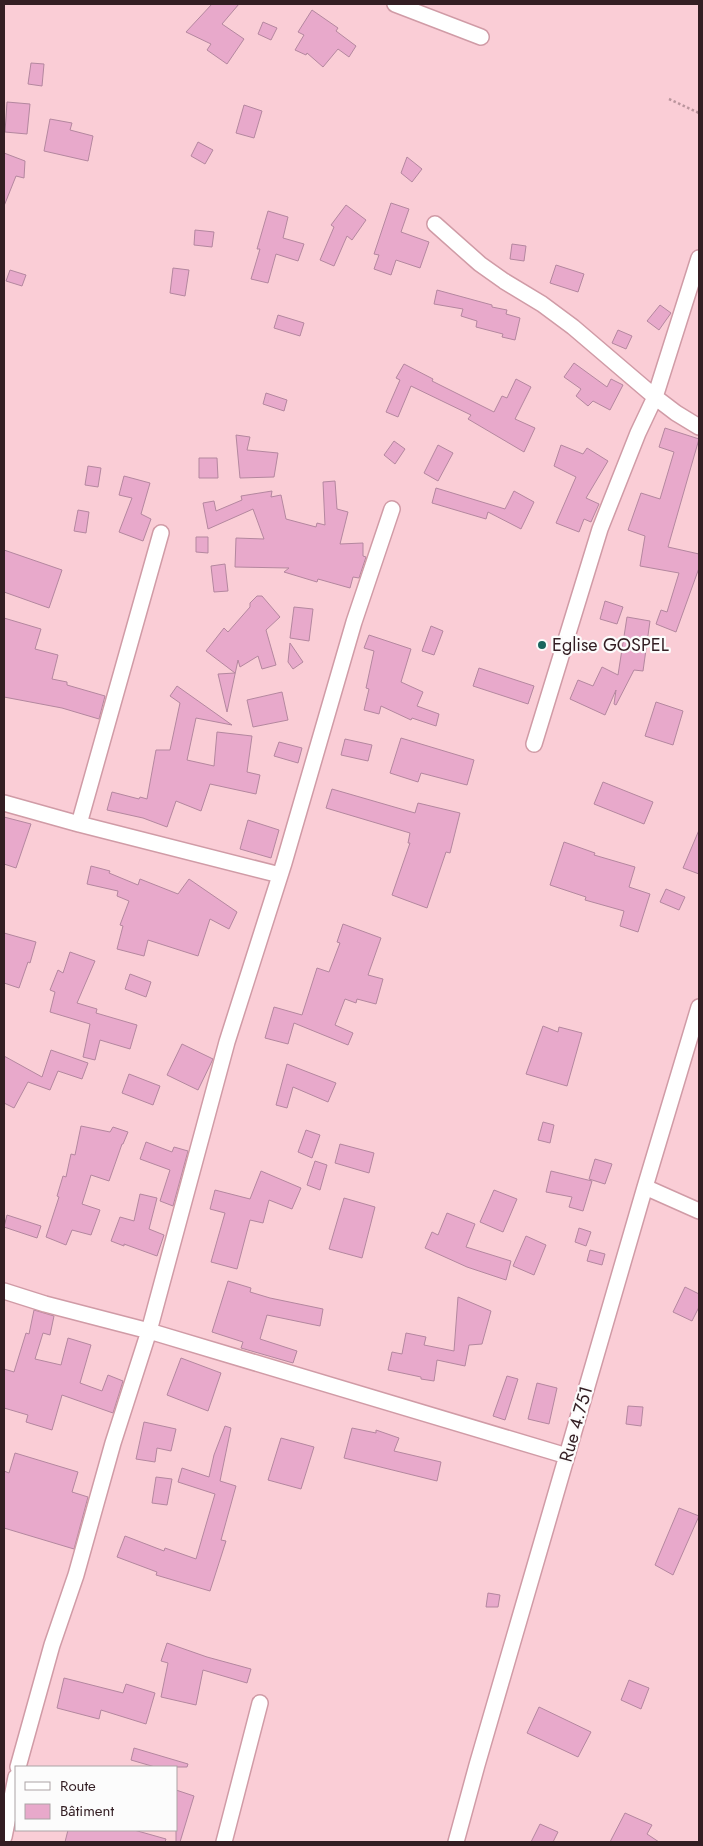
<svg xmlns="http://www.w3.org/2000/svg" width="703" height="1846" font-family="Jost,sans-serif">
<rect width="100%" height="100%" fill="#facdd6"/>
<!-- building -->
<path fill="#e8a9cb" stroke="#b4879f" d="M212 4H239L222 24 244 39 227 64 207 50 211 44 186 32Z
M312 10 338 28 336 31 356 46 349 57 338 49 323 67 307 53 306 55 295 50 304 35 298 32Z
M263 22 277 28 271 40 258 34Z
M31 63 44 64 42 86 28 84Z
M7 102 30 104 27 134 5 132Z
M244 105 262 111 254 138 236 133Z
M50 119 72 123 70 130 93 136 88 161 44 151Z
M198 142 213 150 205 164 191 156Z
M4 153 25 161 24 178 16 176 4 206Z
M407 157 422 169 412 182 401 173Z
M391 203 409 209 401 232 429 242 420 268 396 260 391 275 374 269 379 255 374 254Z
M346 205 366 220 352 240 347 236 334 266 320 260 334 227 331 225Z
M268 211 288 217 283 238 304 244 298 261 276 254 268 283 251 279 260 249H257Z
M195 230 214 232 212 247 194 245Z
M512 244 526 246 524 261 510 259Z
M556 265 584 274 578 292 550 283Z
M173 268 189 270 185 296 170 293Z
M10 270 26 275 22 286 6 281Z
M437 290 492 305V307L507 310 506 314 520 318 515 340 502 337 503 334 476 327 477 321 461 316 463 309 434 304Z
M660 305 671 313 659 330 647 321Z
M278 315 304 323 300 336 274 328Z
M618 330 632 336 626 349 612 343Z
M574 363 607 387 611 379 623 385 610 410 593 401 588 406 576 396 581 389 564 377Z
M404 364 433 379 432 381 494 412 502 396 507 398 516 379 531 387 515 419 535 428 524 452 468 419 471 415 411 386 398 417 386 412 400 380 396 378Z
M266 393 287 400 284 411 263 404Z
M665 428 699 439 668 547 699 554V568L676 632 656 624 661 610 667 612 679 573 640 566 645 536 628 530 641 493 660 499 674 452 659 447Z
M236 435 250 437 247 450 278 453 274 477 240 478Z
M394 441 405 449 395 464 384 455Z
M438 445 453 453 438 481 424 473Z
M561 445 583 454 587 448 608 461 586 498 599 504 591 522 584 519 579 532 556 523 576 477 554 466Z
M199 458H217L218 478H199Z
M88 466 101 468 98 487 85 485Z
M124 476 150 483 141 514 151 519 143 541 119 532 132 498 119 495Z
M335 481 337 509 348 512 340 544 363 543V556L366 557 359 578 353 577 350 588 318 579 317 582 284 572 289 568 235 567 236 538 264 539 253 509 208 529 203 503 214 501 216 511 242 500 241 496 272 491 271 497 281 495 286 519 316 527 317 523 325 525 323 482Z
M436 488 505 509 514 491 534 502 521 529 488 512 486 519 432 503Z
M78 510 89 512 86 533 74 531Z
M196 537H208V553L196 552Z
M4 550 62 570 49 608 4 592Z
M225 564 228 591 214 592 211 566Z
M257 596H262L280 617 266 630 276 665 262 669 258 656 240 667 238 660 227 712 218 674 235 673 206 651 224 628 228 632 250 607V603Z
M605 601 623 607 617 624 600 619Z
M294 607 313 609 309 641 290 638Z
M627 617 650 621 643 671 634 670 616 705 614 704 616 690 605 715 570 699 578 680 593 686 602 667 618 675Z
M4 618 41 629 35 649 58 655 52 679 67 682V685L105 696 99 719 62 708 4 697Z
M431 626 443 631 434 655 422 651Z
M369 635 411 649 401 682 423 692 417 706 439 714 436 726 412 718 411 720 381 706 379 714 364 710 369 689 366 688 374 651 364 648Z
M290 643 303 662 293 669 288 662Z
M479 668 534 686 528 704 473 686Z
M177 686 232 725 196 718 187 760 214 766 217 732 252 736 247 772 260 775 256 794 210 784 201 811 176 801 167 827 143 818 107 810 112 792 139 799 140 797 147 799 156 750H170L180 703 170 696Z
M282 692 288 720 253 727 247 700Z
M656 702 683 711 673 745 645 736Z
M401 738 474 760 467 785 421 773 418 782 390 773Z
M345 739 372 745 368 761 341 755Z
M279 742 302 748 298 763 274 756Z
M603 782 653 802 644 824 594 804Z
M332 789 415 813 418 803 460 813 450 853 446 852 427 908 392 895 410 843H408L410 833 326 808Z
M4 817 31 824 16 868 4 864Z
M248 820 279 830 271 858 240 849Z
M699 830V874L683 868Z
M564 842 595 853 594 855 635 867 629 887 650 894 638 932 620 926 624 911 585 900 586 897 550 885Z
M91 866 110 871 109 873 138 885 140 879 178 894 189 879 237 912 229 929 210 919 198 956 148 940 144 956 117 949 123 926 120 925 129 901 117 896 118 891 87 884Z
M666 889 685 897 679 910 660 902Z
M343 924 381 938 368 975 383 979 376 1004 357 999 356 1003 345 999 335 1025 353 1033 348 1045 294 1023 288 1044 265 1038 274 1007 302 1015 317 968 329 972 340 943 337 942Z
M4 933 36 942 30 963 28 962 19 988 4 983Z
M70 952 95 961 77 1003 97 1009 96 1013 137 1025 130 1049 100 1040 95 1060 83 1057 90 1024 50 1012 55 992 50 990 58 970 63 973Z
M130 974 151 982 146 997 125 989Z
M543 1026 558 1032 559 1027 582 1033 567 1086 526 1074Z
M182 1044 213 1059 198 1090 167 1075Z
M51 1050 88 1063 82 1079 58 1071 50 1090 28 1082 14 1108 4 1103V1056L42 1077Z
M287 1064 336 1083 328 1102 293 1087 287 1108 276 1105Z
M129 1074 160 1086 153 1105 122 1093Z
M543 1122 554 1125 550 1143 538 1140Z
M81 1126 110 1132 113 1127 128 1132 123 1144H122L109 1181 91 1175 82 1204 100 1210 91 1235 72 1230 66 1245 46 1237 59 1197 57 1196 63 1176 66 1177 71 1154 75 1155Z
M306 1130 320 1135 312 1158 298 1152Z
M146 1142 172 1152 174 1147 188 1151 173 1206 160 1201 170 1170 140 1159Z
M340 1144 374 1153 369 1173 335 1163Z
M595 1159 612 1164 605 1184 589 1179Z
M315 1161 327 1165 320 1190 307 1185Z
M261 1171 301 1188 292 1209 269 1200 263 1223 250 1220 237 1269 211 1262 225 1213 210 1209 215 1190 250 1199Z
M551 1171 592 1181 583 1211 569 1207 572 1197 546 1192Z
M494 1190 517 1199 503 1232 480 1222Z
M140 1194 157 1198 149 1229 164 1235 157 1256 124 1244V1246L111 1241 120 1217 134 1221Z
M344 1198 375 1207 362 1258 329 1249Z
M447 1213 475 1224 466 1247 511 1261 506 1280 467 1267 425 1248 432 1232 438 1235Z
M7 1215 41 1226 37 1238 4 1227Z
M579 1228 591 1232 586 1246 575 1242Z
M526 1236 546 1245 534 1275 513 1266Z
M590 1250 605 1254 602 1265 587 1261Z
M228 1281 251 1288 250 1292 270 1298 323 1309 320 1326 267 1315 260 1339 297 1351 293 1363 241 1348 243 1342 212 1332Z
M685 1287 699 1294V1307L692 1321 673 1312Z
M458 1297 491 1311 482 1344 469 1345 465 1366 437 1360 434 1381 421 1379V1377L388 1370 392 1352 402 1354 406 1333 426 1337 424 1345 454 1351Z
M34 1310 54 1316 50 1335 43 1333 35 1359 61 1365 68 1338 91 1345 80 1383 102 1391 108 1375 123 1381 113 1413 62 1395 52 1430 26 1422 28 1415 4 1408V1369L14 1372 26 1333 29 1334Z
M181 1358 221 1373 208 1411 167 1395Z
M507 1376 518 1379 505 1420 493 1416Z
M537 1383 557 1388 549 1424 528 1419Z
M628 1406 643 1407 641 1426 626 1424Z
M144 1422 176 1429 171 1451 157 1448 155 1462 136 1459Z
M225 1426 231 1428 220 1481 236 1486 221 1540 226 1541 210 1591 156 1575 157 1572 117 1557 125 1536 164 1551 165 1548 196 1559 215 1494 178 1482 182 1468 209 1477 214 1455Z
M352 1428 376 1433V1430L399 1438 394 1451 441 1462 437 1481 344 1458Z
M281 1438 314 1447 301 1489 268 1480Z
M15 1453 78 1472 72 1492 88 1497 74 1549 4 1528V1471L9 1473Z
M156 1477 172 1479 167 1505 152 1503Z
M679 1508 699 1516 673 1575 655 1565Z
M488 1593 500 1595 498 1607H486Z
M167 1643 207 1657 251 1669 247 1683 203 1670 196 1705 161 1697 168 1663 161 1661Z
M64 1678 123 1693 126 1684 155 1693 146 1724 101 1710 99 1719 57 1708Z
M629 1680 649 1688 641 1709 621 1700Z
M539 1707 591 1732 578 1757 527 1733Z
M134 1748 188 1764 187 1767H155L131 1760Z
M176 1790 194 1796 180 1842H176Z
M625 1813 652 1825 647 1834 659 1842H610Z
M540 1824 558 1832 553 1842H531Z
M68 1830H134L166 1839 165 1842H65Z"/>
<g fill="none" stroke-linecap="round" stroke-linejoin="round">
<defs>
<path id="street" d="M395 4 481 37
M435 224 480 264 504 281 542 304 573 327 655 397 676 413 699 427
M161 533 79 824 280 875
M534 744 600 529 638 433 655 397 699 258
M4 803 79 824
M645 1187 699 1211
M4 1291 45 1304 149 1331 567 1456
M18 1767 52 1645 76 1575 113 1443 149 1331 227 1042 284 863 354 622 392 509
M4 1837 16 1777
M224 1842 260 1703
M456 1842 477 1765 645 1187 699 1007"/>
</defs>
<!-- street casing -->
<use href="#street" stroke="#d09ba6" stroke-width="18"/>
<!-- path -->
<path stroke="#ba959d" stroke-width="2.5" stroke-dasharray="2.5 2.5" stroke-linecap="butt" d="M669 99 699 113"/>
<!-- street -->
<use href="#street" stroke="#fff" stroke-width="15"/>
</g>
<!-- markers -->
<circle fill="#1a655e" stroke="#fcfcfc" stroke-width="2" cx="542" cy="645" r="5"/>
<g text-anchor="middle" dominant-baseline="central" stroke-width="4.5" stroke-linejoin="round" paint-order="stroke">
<!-- poi labels -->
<g font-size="18" fill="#331e23" stroke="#fcfcfc" text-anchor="start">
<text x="552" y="645">Eglise GOSPEL</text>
</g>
<!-- street labels -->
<g font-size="18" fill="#331e23" stroke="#fcfcfc">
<text transform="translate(576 1424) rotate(-74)">Rue 4.751</text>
</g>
</g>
<!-- border -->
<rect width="703" height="1846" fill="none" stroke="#331e23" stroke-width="10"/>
<!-- legend -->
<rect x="15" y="1766" width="162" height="65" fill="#fcfcfc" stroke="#aca3a5"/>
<rect x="25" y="1782" width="25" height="8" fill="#ffffff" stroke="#aca3a5"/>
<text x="60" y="1791" font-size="15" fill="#331e23">Route</text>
<rect x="25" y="1804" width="25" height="15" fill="#e8a9cb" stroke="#aca3a5"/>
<text x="60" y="1816" font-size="15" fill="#331e23">Bâtiment</text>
</svg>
